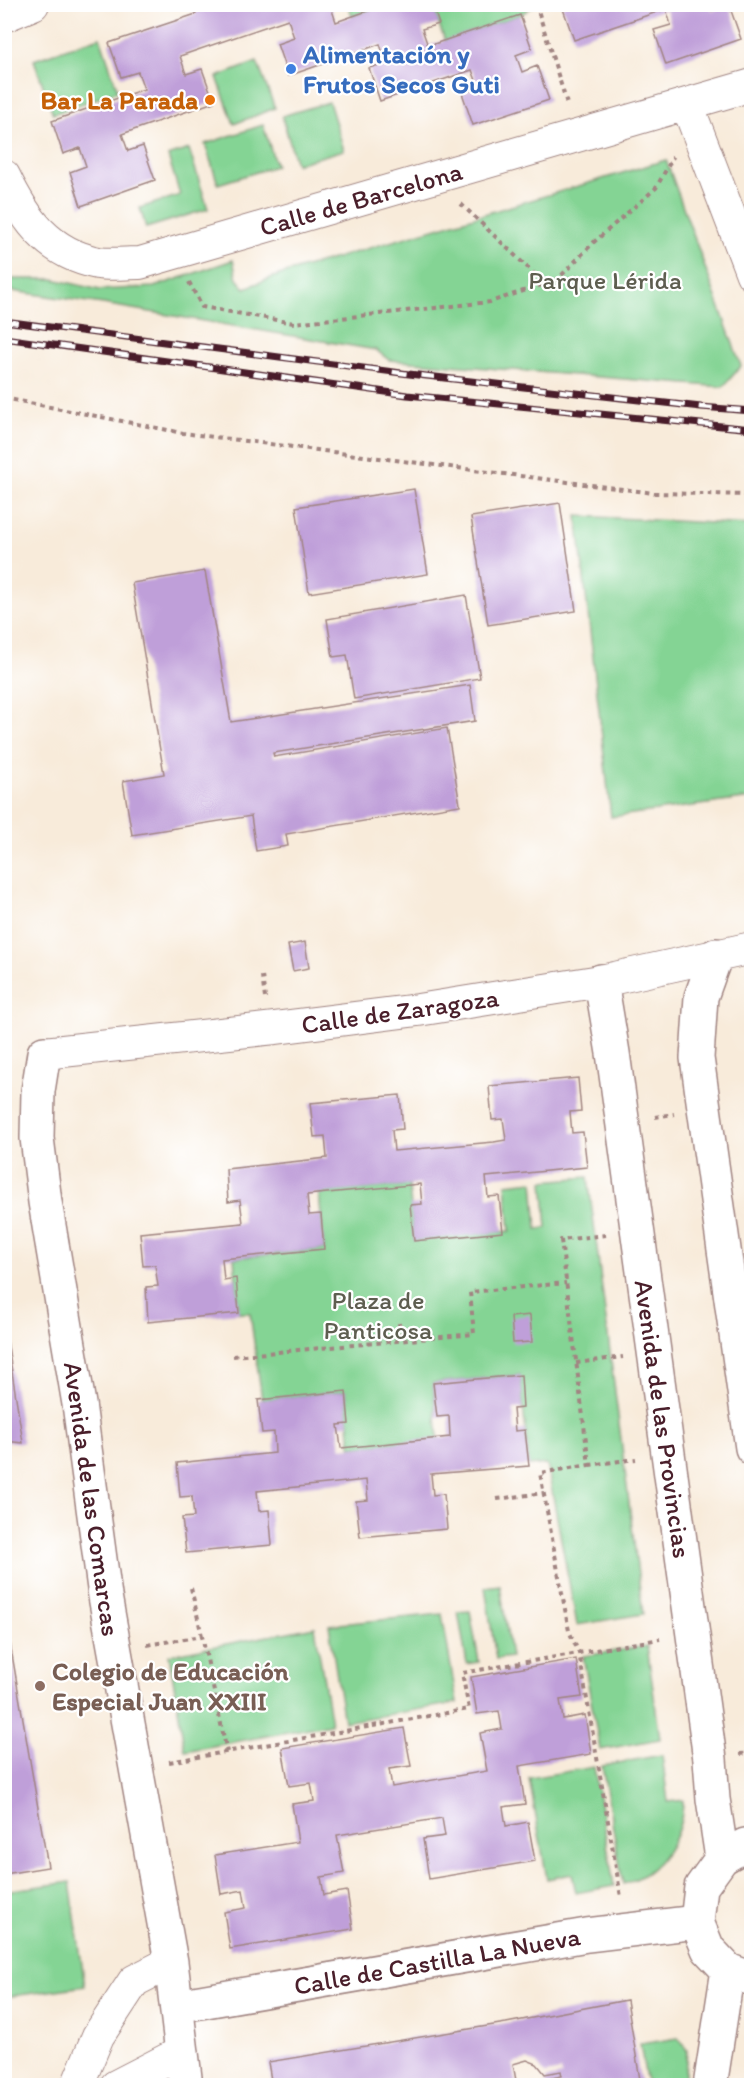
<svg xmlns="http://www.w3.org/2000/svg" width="756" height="2090" font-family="Itim,sans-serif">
<rect width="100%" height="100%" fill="#fff"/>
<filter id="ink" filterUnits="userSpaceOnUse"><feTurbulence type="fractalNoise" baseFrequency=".0167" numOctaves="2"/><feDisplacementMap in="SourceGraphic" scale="12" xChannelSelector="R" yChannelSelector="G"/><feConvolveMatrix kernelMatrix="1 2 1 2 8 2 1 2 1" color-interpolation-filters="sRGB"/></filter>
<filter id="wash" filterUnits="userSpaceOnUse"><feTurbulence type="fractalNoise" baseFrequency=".008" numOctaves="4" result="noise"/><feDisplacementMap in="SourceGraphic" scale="24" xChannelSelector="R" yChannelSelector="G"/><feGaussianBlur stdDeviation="1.35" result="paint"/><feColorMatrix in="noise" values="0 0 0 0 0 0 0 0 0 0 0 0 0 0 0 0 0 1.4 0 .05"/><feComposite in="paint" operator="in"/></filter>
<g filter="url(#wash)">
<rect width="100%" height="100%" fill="#f8ebda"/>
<!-- green -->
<path fill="#84d494" stroke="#677a60" stroke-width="1.5" d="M348 4 387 5 352 16Z
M432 5H535L520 15 445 41Z
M100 37 118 91 53 114 34 60Z
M257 62 275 108 234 124 217 77Z
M329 102 344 150 296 164 282 116Z
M263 125 276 166 218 184 205 144Z
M189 149 208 209 146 228 140 208 180 195 168 156Z
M666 160 741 366 723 387 389 360 376 350 103 304 5 290V279H53L100 290 154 287 233 260 237 279 245 288 279 275Z
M577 516 751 525V798L611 817Z
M588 1177 643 1614 577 1625 547 1464 529 1466 520 1375 433 1383 438 1439 351 1447 346 1391 262 1400 250 1313H239L234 1258 324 1249 319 1193 409 1185 414 1240 510 1231 506 1184 533 1181 537 1229 547 1228 543 1181Z
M500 1585 511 1657 496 1659 485 1587Z
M470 1611 479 1662 467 1664 458 1612Z
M442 1614 457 1703 344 1722 329 1625Z
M315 1627 331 1724 185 1751 169 1655Z
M647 1646 660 1739 600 1750 583 1656Z
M662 1755 668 1802 683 1800C683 1837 659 1874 623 1884L602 1766Z
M594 1767 614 1886 576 1893 572 1874 547 1879 529 1778Z
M70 1882 85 1986 5 1997V1891Z
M678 2038 687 2050 684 2085H647L640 2044Z"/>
<g id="blocks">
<!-- building -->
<path fill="#bf9fd9" d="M193 4H330L336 22 387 4H432L439 24 422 29 428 46 520 15 532 49 516 55 522 72 537 66 549 100 473 125 462 93 479 88 472 70 380 101 369 68 386 63 380 44 288 76 277 44 294 38 288 19 180 56 186 74 202 69 214 102 122 134 128 151 143 146 155 180 81 206 70 172 86 166 80 148 63 154 52 121 144 89 138 72 121 77 109 43 196 14Z
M568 4H709L712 11 729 5 741 39 666 65 654 30 671 25 666 9 574 40 562 6Z
M414 489 428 574 309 593 296 507Z
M560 503 576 611 488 625 471 517Z
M205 571 231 722 470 685 475 721 273 753 274 757 447 728 460 805 286 834 288 846 256 851 251 816 132 835 123 781 164 774 132 583Z
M466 595 480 678 354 699 347 655 333 657 327 619Z
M305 942 309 968 293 971 288 945Z
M578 1078 581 1111 570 1112 572 1133 583 1132 587 1167 486 1177 488 1197 499 1196 503 1232 414 1241 410 1205 422 1204 420 1184 307 1195 309 1215 321 1214 324 1249 222 1259 224 1280 236 1278 239 1313 148 1322 146 1287 158 1286 155 1265 143 1266 140 1233 243 1223 240 1200 228 1202 226 1169 327 1158 325 1136 314 1137 310 1103 400 1095 403 1129 392 1130 394 1151 494 1142 506 1140 503 1119 492 1120 489 1086Z
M4 1254 11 1272V1279L4 1297Z
M530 1315 532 1342 513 1343 511 1317Z
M4 1333H6L23 1443 4 1441Z
M521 1375 523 1408 513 1409 515 1431 525 1430 529 1466 431 1474 433 1495 444 1494 447 1529 360 1537 356 1501 368 1500 366 1480 257 1491 259 1511 269 1510 272 1545 186 1553 182 1518 194 1517 192 1496 180 1497 177 1463 275 1453 274 1432 262 1433 258 1400 346 1391 349 1424 338 1425 341 1448 351 1447 450 1437 449 1416 437 1417 433 1383Z
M4 1607 48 1867 4 1874Z
M576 1659 582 1697 560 1700 563 1719 585 1715 591 1754 519 1766 525 1804 503 1807 506 1826 528 1822 535 1861 429 1879 423 1839 445 1836 442 1818 337 1835 344 1873 321 1877 324 1895 347 1891 353 1929 230 1949 224 1912 246 1908 243 1890 221 1894 215 1855 298 1842 292 1804 314 1801 311 1783 289 1786 282 1748 404 1728 411 1766 389 1769 392 1787 487 1771 480 1733 502 1729 499 1711 477 1714 471 1677Z
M627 2000 641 2086H546V2079L562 2076 561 2071 545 2074 537 2064 527 2060 513 2064 517 2086H272L268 2062 506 2023Z"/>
</g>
</g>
<g filter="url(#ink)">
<use href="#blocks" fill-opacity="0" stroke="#a18582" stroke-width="1.5"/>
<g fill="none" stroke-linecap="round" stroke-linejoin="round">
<defs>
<path id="minor" d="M4 16 33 4
M687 104 752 274
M4 176C25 219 48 253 98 263 111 265 126 263 140 263L752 85
M44 1053 275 1028 418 1010 601 981 752 948
M77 2086 98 2036 134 1981 171 1962
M116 2086 182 2052"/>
<path id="tertiary" d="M44 1053 38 1091 37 1138 45 1202 79 1404 105 1596 171 1962 186 2086
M177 2006 587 1935 697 1922"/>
<path id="secondary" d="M716 955 701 997 697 1058 752 1448
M601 981 613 1053 710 1759 713 1799 722 1858
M752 1844 745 1845 722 1858 701 1887 697 1922 708 1949 728 1970 752 1979
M710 2086 728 1970"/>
</defs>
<!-- minor casing -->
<use href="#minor" stroke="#a18582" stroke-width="34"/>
<!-- tertiary casing -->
<use href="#tertiary" stroke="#a18582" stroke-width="36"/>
<!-- secondary casing -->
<use href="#secondary" stroke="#a18582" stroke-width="36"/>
<!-- path -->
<path stroke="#a18582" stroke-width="4" stroke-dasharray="4.5 4.5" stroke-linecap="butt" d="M536 4 568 107
M461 204 545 284
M189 282 202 307 294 323 490 302 557 280 594 242 656 188 673 157
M4 398 183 433 654 493 752 495
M262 976 265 998
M655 1117 674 1114
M606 1235 561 1240 589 1465 540 1473 569 1631 579 1653 621 1897
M399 1323 401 1341
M233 1356 474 1334 470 1292 566 1283
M576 1363 623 1357
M589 1465 636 1459
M497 1499 544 1493
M191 1588 202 1636
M147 1645 202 1636 227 1752
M740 1754 752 1753
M169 1762 469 1709 462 1673 660 1639"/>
<!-- minor -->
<use href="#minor" stroke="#fff" stroke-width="32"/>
<!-- tertiary -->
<use href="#tertiary" stroke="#fff" stroke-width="33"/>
<!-- secondary -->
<use href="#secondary" stroke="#fff" stroke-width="33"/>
<defs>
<path id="rail" d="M4 321 409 374 701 407 752 411
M4 338 407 395 752 429"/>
</defs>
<!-- rail casing -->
<use href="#rail" stroke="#4a1f2b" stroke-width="7"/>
<!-- rail -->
<use href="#rail" stroke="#fff" stroke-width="4.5" stroke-dasharray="14" stroke-linecap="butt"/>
</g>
</g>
<!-- markers -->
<circle fill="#3f7fe0" stroke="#fff" stroke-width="2" cx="291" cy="69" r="6"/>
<circle fill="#e8710a" stroke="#fff" stroke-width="2" cx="210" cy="100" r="6"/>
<circle fill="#8d6e63" stroke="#fff" stroke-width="2" cx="40" cy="1686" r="6"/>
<g text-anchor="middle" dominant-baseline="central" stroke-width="4.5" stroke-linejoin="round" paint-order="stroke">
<!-- shop labels -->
<g font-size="26" font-weight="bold" fill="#366cbe" stroke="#fff" text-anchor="start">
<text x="303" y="54">Alimentación y<tspan x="303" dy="30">Frutos Secos Guti</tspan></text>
</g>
<!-- food labels -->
<g font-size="26" font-weight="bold" fill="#c56008" stroke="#fff" text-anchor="end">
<text x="198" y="100">Bar La Parada</text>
</g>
<!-- street labels -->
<g font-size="26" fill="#4a1f2b" stroke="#fff">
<text transform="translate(361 199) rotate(-16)">Calle de Barcelona</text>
<text transform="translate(400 1011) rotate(-8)">Calle de Zaragoza</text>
<text transform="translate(663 1419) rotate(82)">Avenida de las Provincias</text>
<text transform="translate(92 1499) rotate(82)">Avenida de las Comarcas</text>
<text transform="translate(437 1961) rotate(-10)">Calle de Castilla La Nueva</text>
</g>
<!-- park labels -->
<g font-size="26" fill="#5e5e50" stroke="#fff">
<text x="605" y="280">Parque Lérida</text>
<text x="378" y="1300">Plaza de<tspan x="378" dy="30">Panticosa</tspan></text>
</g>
<!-- education labels -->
<g font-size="26" font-weight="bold" fill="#785e54" stroke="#fff" text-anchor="start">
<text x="52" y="1671">Colegio de Educación<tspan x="52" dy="30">Especial Juan XXIII</tspan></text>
</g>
</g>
<!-- margin -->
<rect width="756" height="2090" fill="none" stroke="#fff" stroke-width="24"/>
</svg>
